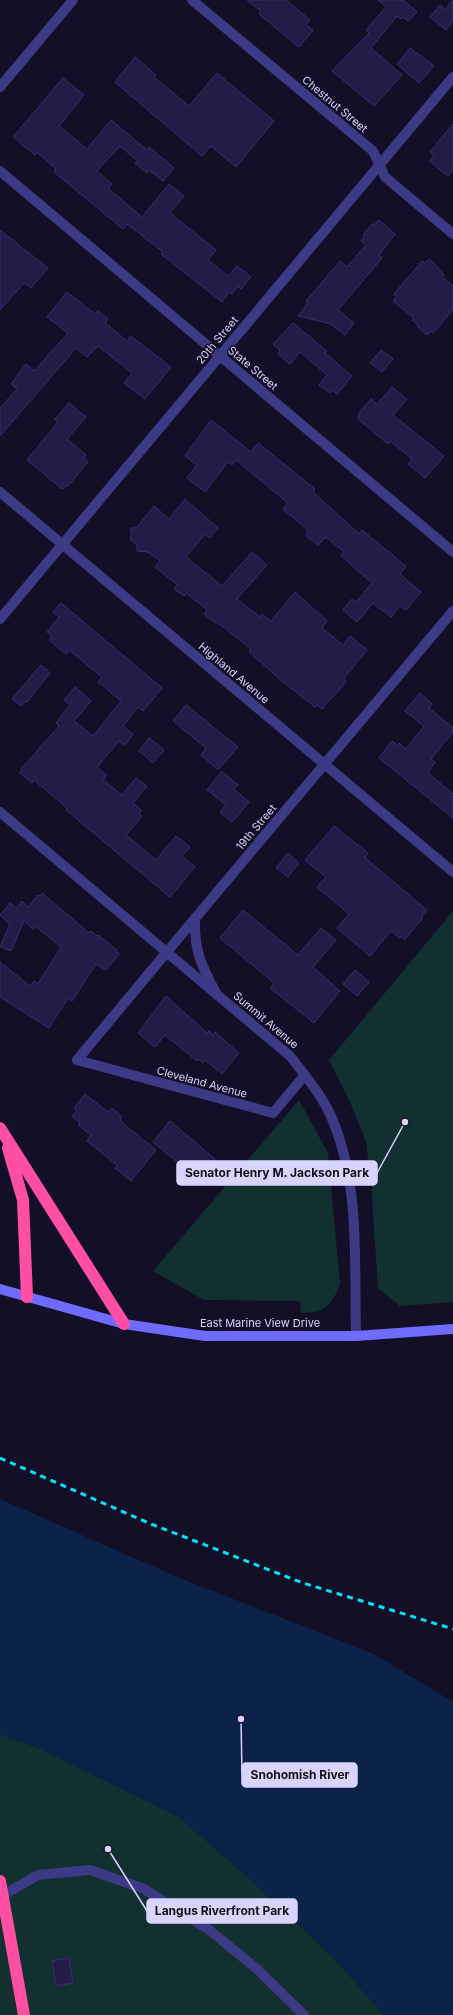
<svg xmlns="http://www.w3.org/2000/svg" width="453" height="2015" font-family="Inter,sans-serif">
<rect width="100%" height="100%" fill="#130f26"/>
<!-- green -->
<path fill="#12302f" d="M453 911V1302L400 1306 378 1288 371 1183 366 1142 350 1102 329 1060Z
M299 1100 328 1153 340 1284C331 1307 326 1312 301 1313L300 1301 204 1300 153 1271Z
M0 1734 41 1749 179 1817 252 1881 335 1959 384 2015H0Z"/>
<!-- water -->
<path fill="#0c2248" d="M0 1499 175 1576 374 1654 453 1702V2015H384L335 1959 252 1881 179 1817 41 1749 0 1734Z"/>
<!-- building -->
<path fill="#241b47" stroke="#3b2d73" d="M247 0H286L310 20 306 25 313 30 299 47 259 14 261 11Z
M378 0H403L417 12 408 21 403 17 401 19 397 16 371 48 402 75 374 106 332 71 369 33 366 30 386 7Z
M453 0V21L446 30 430 17 440 5 445 9Z
M410 48 434 66 419 83 397 64Z
M135 57 156 75 154 77 189 106 217 73 274 121 236 167 211 146 202 156 115 82Z
M63 78 84 95 59 126 87 149 111 120 147 150 149 147 174 168 163 181 149 170 147 173 135 163 138 161 120 146 97 171 112 184 108 188 142 217 169 184 184 196 170 213 216 250 208 260 228 276 237 266 251 277 241 289 238 286 232 294 229 292 222 302 161 254 163 252 127 224 123 229 54 172 56 169 37 152 35 155 13 137Z
M453 124V169L448 176 429 161 434 155 430 152Z
M379 220 395 234 379 255 382 258 338 310 354 323 345 335 331 324 298 316 308 303 306 301 340 261 347 267 366 245 361 241 365 236 363 235 372 224 374 225Z
M0 230 48 268 31 288 24 283 0 310Z
M429 259 439 268 438 269 444 274 442 277 453 286V310L433 333 431 331 427 335 417 326 418 325 412 320 414 318 393 301 397 296 394 294 422 261 425 263Z
M67 292 95 314 98 311 108 319 105 323 127 341 131 336 171 367 145 399 124 383 132 373 98 346 87 357 76 348 0 436V408L17 389 11 384 26 364 34 371 68 333 47 317Z
M293 323 327 351 325 353 352 376 337 394 332 390 330 393 319 385 327 375 300 352 290 364 278 354 280 350 273 344Z
M381 350 393 359 382 372 370 363Z
M392 387 407 399 393 415 444 456 425 478 408 464 412 459 390 441 388 444 358 419 359 413 371 399 377 404Z
M69 403 86 417 67 439 86 455 84 457 88 462 67 487 66 486 62 489 27 460 58 422 55 419Z
M211 420 251 452 258 443 315 489 313 492 359 534 362 530 406 566 400 574 421 592 406 610 400 606 391 617 373 603 357 622 343 610 352 599 356 602 372 583 341 556 344 552 326 537 318 545 306 536 308 530 283 509 288 503 236 460 232 465 228 462 205 492 187 478 197 465 185 456Z
M185 499 218 528 210 538 205 534 186 557 222 586 252 552 267 565 237 599 260 617 262 614 271 621 295 592 327 621 322 628 343 645 350 636 367 650 344 678 346 682 322 709 317 705 315 707 282 681 249 652 251 649 217 622 216 623 204 614 207 611 205 608 186 593 184 596 174 589 177 585 175 583 155 567 160 561 148 552 137 551V545L131 540V528H136L154 506 169 519Z
M61 603 162 688 143 711 138 707 123 726 133 734 125 745 119 741 97 767 107 775 103 780 122 795 136 778 147 786 133 803 141 810 139 814 142 816 126 835 156 860 176 836 190 847 182 856 195 867 170 897 66 810 67 808 34 780 32 783 20 773 22 770 21 769 59 726 56 723 70 705 64 700 75 687 91 701 74 721 93 736 121 701 98 682 102 677 69 650 66 654 49 640 52 636 47 632 59 617 53 612Z
M41 665 50 673 27 702 26 701 21 706 12 699Z
M420 693 432 704 429 708 453 728V732L431 759 435 762 428 773 453 794V818L379 758 392 741 397 745 399 743 406 749 424 726 405 711Z
M186 705 238 747 218 770 201 755 206 748 173 721Z
M149 738 164 750 153 763 139 751Z
M222 771 238 785 234 789 249 802 232 822 220 812 226 805 207 790Z
M334 826 368 853 365 857 370 862 427 910 421 917 423 918 405 939 401 936 400 938 391 931 370 956 337 928 349 914 317 887 326 877 305 860Z
M288 853 299 863 288 877 276 868Z
M42 893 89 933 91 931 97 936 98 935 117 950 116 951 119 954 106 970 96 964 72 1001 68 998 49 1028 0 997V962L30 986 34 981 38 984 61 947 35 926 33 929 24 921 11 951 0 947 10 924 0 915 10 903 16 908 22 901 28 907 38 895 40 896Z
M243 910 298 955 321 928 336 940 313 967 340 991 314 1023 270 988 274 983 220 938Z
M355 970 369 982 357 996 343 984Z
M166 996 207 1033 209 1031 213 1035 215 1032 239 1053 222 1074 205 1060 203 1063 198 1059 197 1061 165 1035 155 1047 138 1033Z
M85 1094 108 1112 112 1108 122 1117 120 1119 126 1126 156 1150 131 1181 115 1168 118 1166 87 1141 91 1135 78 1125 80 1123 72 1116 77 1110 74 1108Z
M170 1121 215 1159 198 1180 193 1176 191 1179 180 1170 183 1167 153 1142Z
M69 1958 73 1983 56 1986 52 1961Z"/>
<g fill="none" stroke-linecap="round" stroke-linejoin="round">
<!-- minor -->
<path stroke="#3d3a85" stroke-width="10" d="M192 0 373 151 385 177 453 234
M0 87 73 0
M0 171 453 552
M0 492 453 872
M0 619 453 77
M0 812 290 1056C304 1074 320 1093 330 1114 361 1182 354 1263 356 1336
M166 953 77 1060 273 1113 305 1075
M0 1897 38 1875 90 1870 142 1888 208 1929 257 1969 304 2015"/>
<!-- tertiary -->
<path stroke="#3d3a85" stroke-width="10" d="M195 918C194 953 202 966 217 995
M166 953 453 611"/>
<!-- secondary -->
<path stroke="#6f6bff" stroke-width="10" d="M0 1289 124 1324 205 1336H356L453 1329"/>
<!-- motorway -->
<path stroke="#ff4fa3" stroke-width="12" d="M0 1128 124 1324
M8 1148 23 1200 27 1297
M0 1881 24 2015"/>
<!-- rail -->
<path stroke="#00e5ff" stroke-width="3" stroke-dasharray="6 5" stroke-linecap="butt" d="M0 1458 151 1524 303 1583 453 1629"/>
</g>
<g text-anchor="middle" dominant-baseline="central" stroke-width="3" stroke-linejoin="round" paint-order="stroke">
<!-- street labels -->
<g font-size="11" fill="#d9d4ff" stroke="#130f26">
<text transform="translate(335 104) rotate(40)">Chestnut Street</text>
<text transform="translate(217 340) rotate(-50)">20th Street</text>
<text transform="translate(253 368) rotate(40)">State Street</text>
<text transform="translate(234 673) rotate(40)">Highland Avenue</text>
<text transform="translate(256 827) rotate(-50)">19th Street</text>
<text transform="translate(266 1020) rotate(40)">Summit Avenue</text>
<text transform="translate(202 1082) rotate(15)">Cleveland Avenue</text>
<text x="260" y="1323">East Marine View Drive</text>
</g>
</g>
<!-- callouts -->
<path fill="none" stroke="#d9d4ff" stroke-width="1.5" d="M405 1122L377 1173M241 1719L242 1775M108 1849L147 1911"/>
<g fill="#d9d4ff" stroke="#130f26" stroke-width="1.5">
<circle cx="405" cy="1122" r="4"/>
<circle cx="241" cy="1719" r="4"/>
<circle cx="108" cy="1849" r="4"/>
</g>
<g fill="#d9d4ff" stroke="#d9d4ff" stroke-width="1.5">
<rect x="177" y="1161" width="200" height="24" rx="4"/>
<rect x="242" y="1763" width="115" height="24" rx="4"/>
<rect x="147" y="1899" width="150" height="24" rx="4"/>
</g>
<g font-size="12" text-anchor="middle" font-weight="bold" fill="#111">
<text x="277" y="1177">Senator Henry M. Jackson Park</text>
<text x="300" y="1779">Snohomish River</text>
<text x="222" y="1915">Langus Riverfront Park</text>
</g>
</svg>
